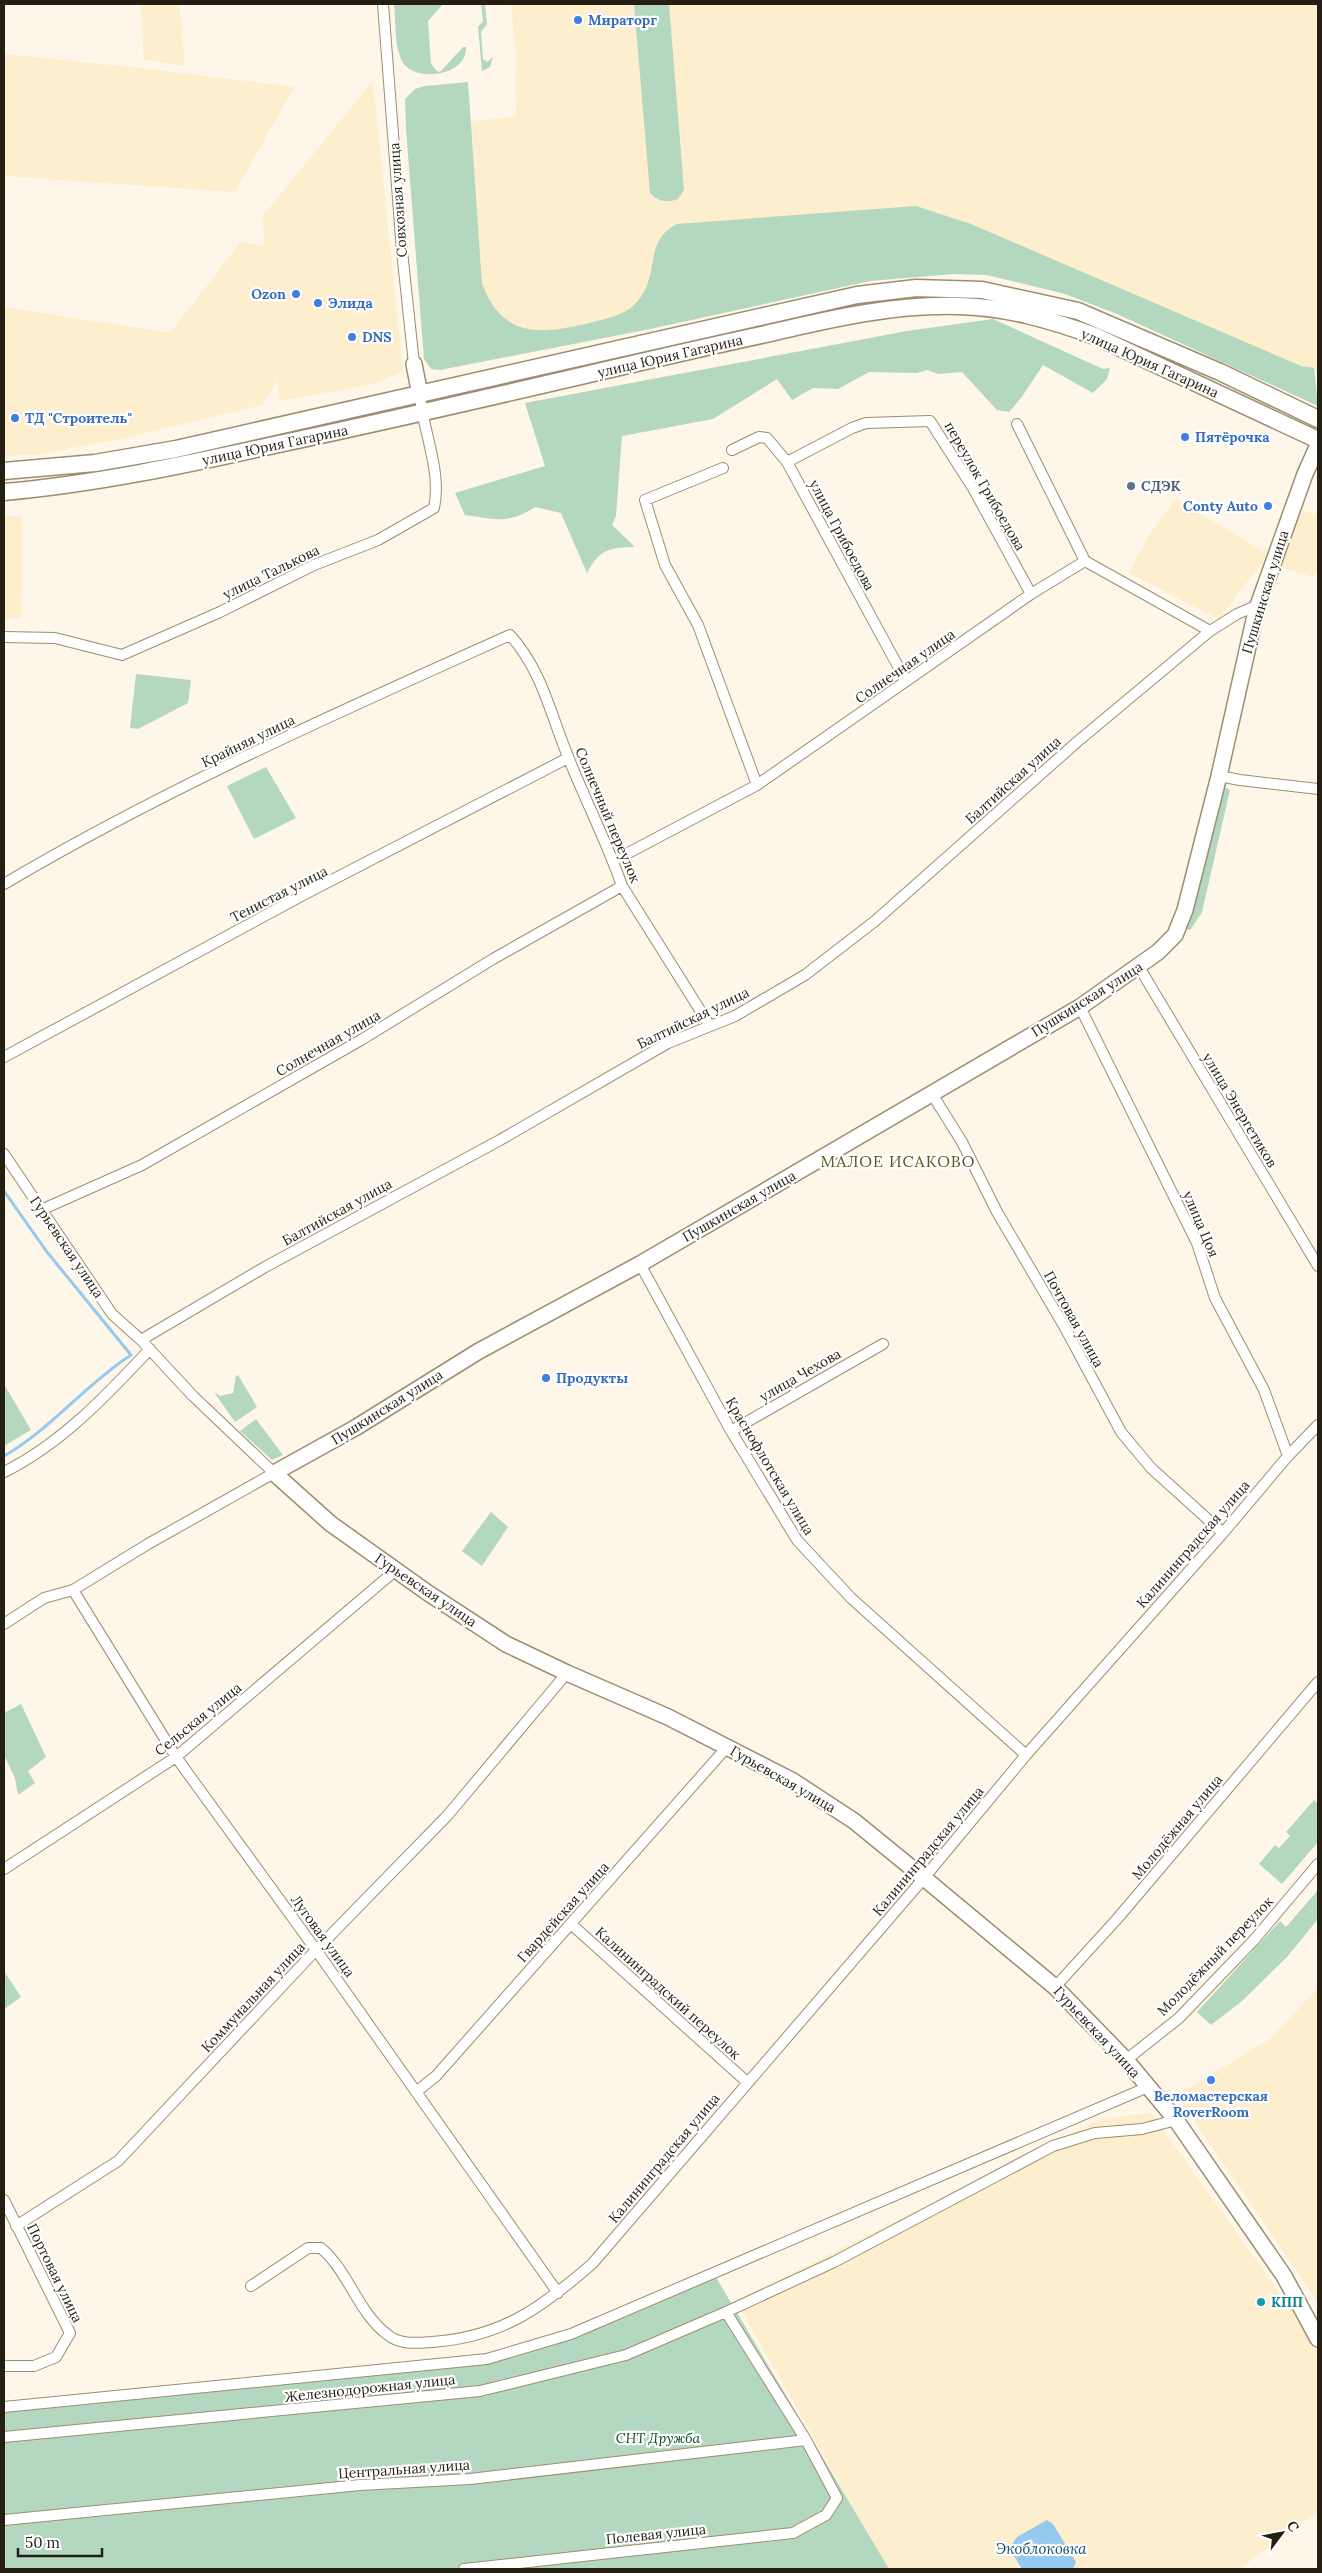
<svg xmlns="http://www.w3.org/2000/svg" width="1322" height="2573" font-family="Lora,serif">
<rect width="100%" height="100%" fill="#fdf6e9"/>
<!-- built -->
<path fill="#fdeecd" d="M140 4H179L185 66 144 59Z
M511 4H1318V371L1302 381 979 234 440 357 421 126 516 117 515 76 517 66Z
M4 54 149 69 294 87 235 192 4 176Z
M373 81 403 371 374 384 279 401 277 380 262 405 121 439 39 454 4 456V307L170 333 241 242 265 246 262 217Z
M1175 499 1268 554 1219 619 1129 573 1148 537Z
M1301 509 1318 516V566L1314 577 1277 566Z
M4 516 22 517 21 618 4 620Z
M1318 1988V2303L1177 2095 1270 2039Z
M1151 2113 1310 2335 1318 2351V2512L1239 2569H888L736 2301 1100 2119Z"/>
<!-- green -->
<path fill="#b4d8bf" d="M394 4H443L428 21 431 64 438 72 441 71 463 47H466C468 77 411 84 401 59 394 43 396 21 394 4Z
M481 4H485L487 24 481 32 483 59 487 62 493 57 490 67 482 71 478 27 483 21Z
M634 4H669L684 190 678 199C666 203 659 202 650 193Z
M468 82 482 284C503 337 537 335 585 324 601 320 619 317 632 307 664 278 640 243 677 224L916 206 971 224 1301 366 1314 368 1318 406 1117 314 1065 294 987 275 954 274 870 281 650 329 440 370 431 369 424 359 406 129 405 99 415 89 425 86Z
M993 319 1103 369 1110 368 1107 379 1093 393 1043 365 1021 398 1009 412 997 410 962 372 938 374 928 370 916 373 869 372 838 389 813 388 792 400 777 379 713 419 622 436 616 516 612 525 635 547C609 547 599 550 587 573L561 513 535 507C507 525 496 519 465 515L455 493 545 466 525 403 907 331Z
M136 674 191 680 188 703 138 729 130 728Z
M266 767 296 818 254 839 227 786Z
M1227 788 1230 790 1202 912 1191 929 1188 930 1186 928 1224 789Z
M238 1375 257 1407 235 1422 214 1392 220 1396 233 1393 236 1376Z
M4 1384 31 1430 4 1446Z
M256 1419 283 1455 272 1460 240 1431Z
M491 1512 508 1527 482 1566 462 1551Z
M21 1704 46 1757 28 1771 35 1783 18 1795 15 1778 4 1755V1713Z
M1314 1800 1318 1804V1842L1282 1884 1259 1864 1275 1845 1279 1848 1290 1836 1286 1832Z
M1318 1890V1919L1287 1957 1242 2001 1211 2025 1197 2012 1280 1921 1286 1927Z
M4 1971 21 1997 4 2009Z
M714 2274 889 2569H4V2407L452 2360 513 2347 584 2326Z"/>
<!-- water -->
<path fill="#96c9ef" d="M1047 2520 1053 2524 1076 2562 1073 2569H1022L1009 2548 1017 2537Z"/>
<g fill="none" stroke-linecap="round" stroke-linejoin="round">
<!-- stream -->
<path stroke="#96c9ef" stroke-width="3" d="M4 1191 47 1252 131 1355C86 1384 51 1429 4 1456"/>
<defs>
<path id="street" d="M383 4 402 251 414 364
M1017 424 1085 561
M732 450 759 437 767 438 787 462 906 681
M787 462 852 428 866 423 930 421 973 488 1031 594
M723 468 645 500 665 565 698 625 757 785
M4 637 55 638 122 655 220 612 314 565 378 540 434 508C442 471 423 432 420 395
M1219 776 1240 780 1318 789
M613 861 757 785 1031 594 1085 561 1210 631
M4 884C166 788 339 712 510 635 542 670 551 716 569 759 586 802 607 842 622 886L710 1026
M1139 967 1318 1266
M1080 1007 1197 1243 1215 1298 1264 1390 1288 1456
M4 1057 303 895 568 758
M932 1094 962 1142 997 1212 1064 1326 1121 1432 1151 1468 1223 1533
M4 1154 112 1314 141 1340 265 1267 500 1140 668 1043 735 1016 805 975 875 921 1077 742 1210 631 1237 614 1258 605
M41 1210 142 1165 361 1040 493 959 622 886
M640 1264 731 1431 797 1540 851 1598 1026 1755
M731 1431 883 1344
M4 1472C61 1444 107 1395 150 1349
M73 1590 176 1757 316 1950 558 2293
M4 1624 44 1598 73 1590 148 1544 274 1473 193 1396 141 1340
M4 1869 176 1757 396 1570
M571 1924 747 2082
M1055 1987 1117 1919 1318 1682
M1126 2060 1179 2018 1254 1940 1318 1864
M416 2092 436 2076 727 1747
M4 2200 70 2333 56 2357 34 2366H4
M16 2226 118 2161 316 1950 447 1816 567 1673
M251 2286 308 2248H321C349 2272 358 2313 388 2335 400 2345 417 2343 432 2342 502 2337 541 2308 592 2264L924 1878 1026 1755 1223 1533 1288 1456 1318 1425
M4 2407 487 2359 571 2334 1148 2087
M4 2437 480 2391 626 2355 726 2312
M4 2520 360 2485 470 2479 806 2440
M464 2569 793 2533 826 2515 837 2498 806 2440 726 2312 834 2262 1053 2146 1095 2133 1142 2129 1176 2120"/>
<path id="secondary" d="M414 364 420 395
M1318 445 1305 474 1256 611 1219 776 1185 910 1175 935 1158 952 1080 1007 640 1264 479 1351 355 1428 274 1473 331 1524 428 1593 506 1644 567 1673 668 1717 793 1781 854 1821 924 1878 1055 1987 1126 2060 1176 2120 1284 2276 1318 2339"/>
<path id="primary" d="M4 471 95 463 176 449 857 295 916 288 982 290 1078 311 1220 372 1318 419
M4 492C95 484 184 465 274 445 378 423 482 399 585 375 645 361 705 347 766 334 830 319 893 304 959 306 1006 307 1051 320 1095 336L1318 440"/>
</defs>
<!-- street casing -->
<use href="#street" stroke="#9d8e6f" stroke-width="12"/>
<!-- secondary casing -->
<use href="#secondary" stroke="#9d8e6f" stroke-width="18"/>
<!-- primary casing -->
<use href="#primary" stroke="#9d8e6f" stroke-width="19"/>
<!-- street -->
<use href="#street" stroke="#fff" stroke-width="10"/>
<!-- secondary -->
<use href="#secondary" stroke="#fff" stroke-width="15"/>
<!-- primary -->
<use href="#primary" stroke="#fff" stroke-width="16"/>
</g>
<!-- markers -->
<g fill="#3f7fe0" stroke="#fff" stroke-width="2">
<circle cx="578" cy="20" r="5"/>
<circle cx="296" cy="294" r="5"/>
<circle cx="318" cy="303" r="5"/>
<circle cx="352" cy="337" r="5"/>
<circle cx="15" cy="418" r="5"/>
<circle cx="1185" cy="437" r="5"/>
<circle cx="1268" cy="506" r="5"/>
<circle cx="546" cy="1378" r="5"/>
<circle cx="1211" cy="2080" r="5"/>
</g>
<circle fill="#5c6f8a" stroke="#fff" stroke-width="2" cx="1131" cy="486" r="5"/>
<circle fill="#0f9aa8" stroke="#fff" stroke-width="2" cx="1261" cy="2302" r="5"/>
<g text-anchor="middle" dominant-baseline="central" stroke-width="4.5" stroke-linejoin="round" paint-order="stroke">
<!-- shop labels -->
<g font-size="14" font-weight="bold" fill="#366cbe" stroke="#fff" text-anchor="start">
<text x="588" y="20">Мираторг</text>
<text x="286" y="294" text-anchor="end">Ozon</text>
<text x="328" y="303">Элида</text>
<text x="362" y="337">DNS</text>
<text x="25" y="418">ТД "Строитель"</text>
<text x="1195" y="437">Пятёрочка</text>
<text x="1258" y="506" text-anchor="end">Conty Auto</text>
<text x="556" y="1378">Продукты</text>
<text x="1211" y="2096" text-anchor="middle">Веломастерская<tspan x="1211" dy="16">RoverRoom</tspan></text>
</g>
<!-- street labels -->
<g font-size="14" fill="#251f13" stroke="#fff">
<text transform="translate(398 200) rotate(-94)">Совхозная улица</text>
<text transform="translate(670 356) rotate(-13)">улица Юрия Гагарина</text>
<text transform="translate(1150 363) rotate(24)">улица Юрия Гагарина</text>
<text transform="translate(275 445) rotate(-12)">улица Юрия Гагарина</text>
<text transform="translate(985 486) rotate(60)">переулок Грибоедова</text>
<text transform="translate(842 535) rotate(62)">улица Грибоедова</text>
<text transform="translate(271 572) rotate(-26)">улица Талькова</text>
<text transform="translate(1265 592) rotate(-73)">Пушкинская улица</text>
<text transform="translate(905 666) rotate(-35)">Солнечная улица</text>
<text transform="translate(248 741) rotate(-26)">Крайняя улица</text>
<text transform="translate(1013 780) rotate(-42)">Балтийская улица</text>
<text transform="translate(608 815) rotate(67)">Солнечный переулок</text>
<text transform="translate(279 894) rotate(-27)">Тенистая улица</text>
<text transform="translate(1087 999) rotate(-32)">Пушкинская улица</text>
<text transform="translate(693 1018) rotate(-26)">Балтийская улица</text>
<text transform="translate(328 1043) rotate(-30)">Солнечная улица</text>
<text transform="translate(1240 1110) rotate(59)">улица Энергетиков</text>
<text transform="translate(739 1206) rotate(-30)">Пушкинская улица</text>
<text transform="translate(337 1212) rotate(-29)">Балтийская улица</text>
<text transform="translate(1201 1224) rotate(67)">улица Цоя</text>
<text transform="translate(67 1247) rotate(56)">Гурьевская улица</text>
<text transform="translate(1074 1319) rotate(61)">Почтовая улица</text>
<text transform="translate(800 1375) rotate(-30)">улица Чехова</text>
<text transform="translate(387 1407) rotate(-32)">Пушкинская улица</text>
<text transform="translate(770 1466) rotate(59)">Краснофлотская улица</text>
<text transform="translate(1193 1544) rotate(-49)">Калининградская улица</text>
<text transform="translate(426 1590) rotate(34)">Гурьевская улица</text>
<text transform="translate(198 1719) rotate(-39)">Сельская улица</text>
<text transform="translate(783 1779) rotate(30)">Гурьевская улица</text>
<text transform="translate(1177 1827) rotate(-50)">Молодёжная улица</text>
<text transform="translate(928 1851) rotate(-50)">Калининградская улица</text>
<text transform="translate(563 1912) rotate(-48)">Гвардейская улица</text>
<text transform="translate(323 1936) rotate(54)">Луговая улица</text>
<text transform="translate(1215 1956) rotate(-46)">Молодёжный переулок</text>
<text transform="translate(668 1993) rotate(42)">Калининградский переулок</text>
<text transform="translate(253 1997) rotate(-47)">Коммунальная улица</text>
<text transform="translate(1097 2032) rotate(47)">Гурьевская улица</text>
<text transform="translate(664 2158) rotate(-50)">Калининградская улица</text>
<text transform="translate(55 2273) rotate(64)">Портовая улица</text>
<text transform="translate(370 2388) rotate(-6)">Железнодорожная улица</text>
<text transform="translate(404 2469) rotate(-4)">Центральная улица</text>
<text transform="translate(656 2534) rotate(-6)">Полевая улица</text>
</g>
<!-- service labels -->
<g font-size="14" font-weight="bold" fill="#4e5e75" stroke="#fff" text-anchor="start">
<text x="1141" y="486">СДЭК</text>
</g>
<!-- culture labels -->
<g font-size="14" font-weight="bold" fill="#0d838f" stroke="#fff" text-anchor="start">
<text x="1271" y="2302">КПП</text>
</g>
<!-- park labels -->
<g font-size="14" font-style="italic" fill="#044726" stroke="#fff">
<text x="658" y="2438">СНТ Дружба</text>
</g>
<!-- water labels -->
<g font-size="15" font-style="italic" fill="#134f73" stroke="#fff">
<text x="1041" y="2548">Экоблоковка</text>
</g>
<!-- quarter labels -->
<g font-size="16" letter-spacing="1" fill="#59581c" stroke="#fff">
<text x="898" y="1161">МАЛОЕ ИСАКОВО</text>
</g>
</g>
<!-- border -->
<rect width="1322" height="2573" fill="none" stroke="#251f13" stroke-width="10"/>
<!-- north arrow -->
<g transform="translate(1282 2533) rotate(58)" stroke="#ffffff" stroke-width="4" paint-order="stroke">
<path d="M0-4L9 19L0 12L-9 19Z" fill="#251f13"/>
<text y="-8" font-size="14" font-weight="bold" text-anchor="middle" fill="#251f13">С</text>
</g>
<!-- scale -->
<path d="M18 2548v8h84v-8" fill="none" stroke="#251f13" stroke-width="2.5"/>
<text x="25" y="2548" font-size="15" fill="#251f13" stroke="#ffffff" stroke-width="4" paint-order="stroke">50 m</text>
</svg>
